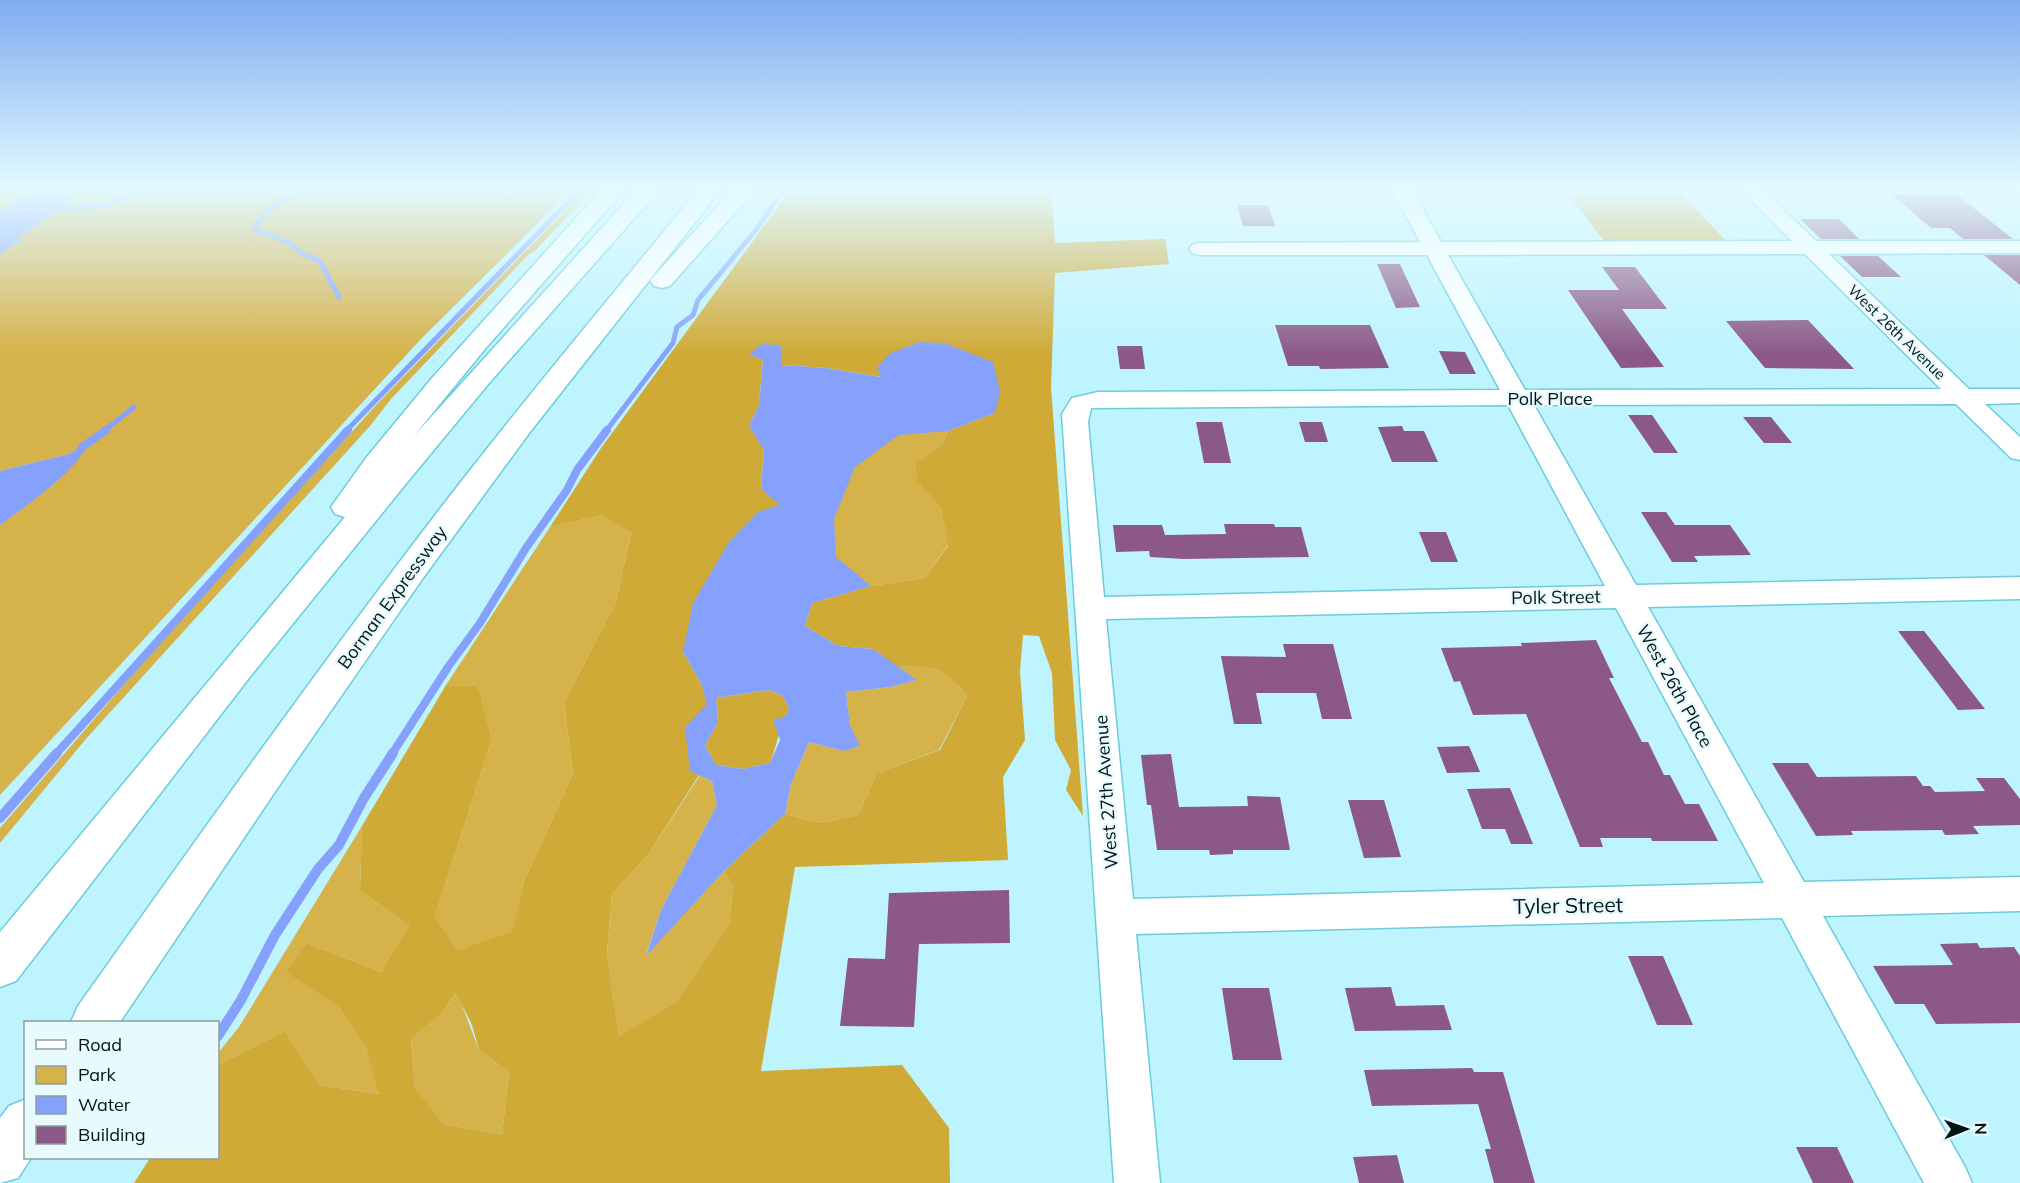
<svg xmlns="http://www.w3.org/2000/svg" width="2020" height="1183" font-family="Mulish,sans-serif">
<rect width="100%" height="100%" fill="#bef4fe"/>
<!-- green -->
<path fill="#d6b24a" d="M0 188H34L0 212Z
M82 188H573L420 340 0 795V525L54 484 86 444 69 454 0 471V254L21 241 16 239 57 211 82 208 65 204Z
M587 188H594L535 251 529 254 391 399 370 426 85 740 0 843V828L173 628 378 403Z
M938 421 948 431 942 446 917 482 941 508 948 545 924 578 871 586 849 592 814 542 823 439Z
M602 515 631 531 616 602 564 703 573 773 524 882 512 933 458 950 435 916 492 739 478 686 446 685 550 527Z
M927 665 949 675 967 696 939 750 877 773 858 815 821 823 785 814 791 784 809 742 844 751 850 725 846 692 890 687 916 680 897 667Z
M700 775 712 781 717 805 661 910 646 955 724 871 733 886 729 924 676 1002 619 1038 607 954 612 894 648 855Z
M362 826 360 891 409 925 381 972 307 943 287 972 340 1008 366 1049 380 1094 320 1085 285 1031 218 1065V1053L239 1027Z
M457 992 479 1050 509 1072 502 1135 444 1124 415 1090 411 1039 443 1012Z"/>
<!-- forest -->
<path fill="#d0aa37" fill-rule="evenodd" d="M792 188H802V194L825 192 828 188H1051L1055 243 1165 239 1169 264 1055 273 1051 387 1083 816 1066 790 1071 770 1055 740 1052 673 1039 636 1023 635 1020 672 1025 740 1003 777 1008 860 795 867 761 1071 902 1065 949 1128 950 1183H134L150 1158H218V1065L285 1031 320 1085 379 1094 366 1049 340 1008 286 972 307 943 381 972 409 925 360 891 362 826 446 685 478 686 492 739 435 916 458 950 512 932 524 882 573 773 564 703 616 602 631 532 602 515 550 527 601 448ZM781 345V365L826 368 882 377 995 413 948 431 942 446 916 464 917 482 941 508 948 546 924 578 871 586 812 603 805 626 838 646 873 649 897 667C935 665 942 666 967 696L940 750 877 773 858 815 821 823 785 814 724 871 733 886 729 924 676 1002 619 1037 607 954 612 894 648 855 699 775 708 705 701 683 683 652 781 505 761 489 764 449 749 426 759 405 763 360 749 354ZM456 993 472 1025 479 1050 509 1072 502 1135 444 1124 415 1089 411 1039 443 1012Z
M1567 194H1682L1727 242 1606 243Z
M769 690 783 696 789 709C780 724 777 746 770 763L743 769 716 765 705 746 718 722 716 698Z"/>
<!-- water -->
<path fill="#85a1fb" fill-rule="evenodd" d="M34 188H82L65 203 82 210 57 211 17 239 22 240 0 254V212Z
M919 342 944 343 993 362 1000 392 995 413 948 431 899 435 855 467 834 519 836 557 871 586 812 603 805 626 838 646 873 649 917 680 890 687 846 692 850 725 860 746 844 751 809 742 791 784 785 814 724 871 646 956 661 910 717 805 712 781 690 771 685 727 707 704 701 683 683 652 693 603 729 542 758 512 780 505 761 489 764 450 749 426 759 405 763 360 749 354 762 344 781 345V365L826 368 881 377 877 367 889 354ZM769 690 783 696 789 709 784 718 773 719 780 740 770 763 743 769 716 765 705 746 718 722 716 698Z
M87 443C81 469 23 508 0 525V471L69 454Z"/>
<g fill="none" stroke-linecap="round" stroke-linejoin="round">
<!-- stream-far2 -->
<path stroke="#85a1fb" stroke-width="5" d="M305 188C286 199 263 207 255 229L289 243 303 254 320 261 339 297
M73 208 109 204 145 188
M104 431 134 407
M346 431 582 188
M606 431 673 343 677 327 693 315 698 300 756 230 785 188"/>
<!-- stream-far1 -->
<path stroke="#85a1fb" stroke-width="8" d="M81 448 106 430
M56 754 348 430
M392 754 448 667 480 623 526 548 567 490 577 470 607 430"/>
<!-- stream -->
<path stroke="#85a1fb" stroke-width="10" d="M0 818 57 753
M218 1036 241 1000 275 935 318 869 339 845 364 798 393 753"/>
</g>
<!-- building -->
<path fill="#8b5887" d="M1891 194H1956L2013 239H1963L1950 228H1931Z
M1237 205H1268L1275 226H1243Z
M1800 219H1839L1859 239H1821Z
M1984 255H2020V285Z
M1840 256H1878L1901 277H1862Z
M1377 264H1400L1420 307 1396 308Z
M1602 267H1635L1667 309H1622L1664 367 1621 368 1568 290H1619Z
M1808 320 1854 369 1765 368 1726 321Z
M1275 325H1370L1389 368 1320 369 1319 366H1288Z
M1117 346H1142L1145 369H1120Z
M1439 351 1465 352 1476 374H1450Z
M1628 415H1652L1678 453H1654Z
M1743 417H1771L1792 443H1764Z
M1196 422H1222L1231 463H1204Z
M1299 422H1322L1328 442H1305Z
M1402 426 1404 431H1424L1438 462H1392L1378 427Z
M1641 512H1666L1675 525H1730L1751 555 1694 556 1698 562H1672Z
M1224 524H1274L1275 527H1301L1309 557 1184 559 1150 557 1149 551 1116 552 1113 525H1162L1165 535 1226 534Z
M1419 532H1446L1458 562H1431Z
M1898 631H1924L1985 709 1958 710Z
M1596 640 1614 678H1609L1642 742H1648L1664 775H1670L1685 804H1699L1718 841H1652L1651 838H1600L1603 847H1580L1526 714 1473 715 1460 681 1454 682 1441 648 1522 646 1521 643Z
M1283 644H1333L1352 719H1322L1316 693H1256L1262 724H1234L1221 656 1286 657Z
M1469 746 1480 772 1447 773 1437 747Z
M1171 754 1179 807 1248 806 1247 796 1280 797 1290 850H1233V854L1210 855 1209 850H1157L1151 805H1147L1141 755Z
M1772 763H1808L1817 777 1916 776 1923 786H1930L1935 792 1985 791 1976 778H2004L2020 799V825L1973 826 1979 834 1945 835 1942 830 1851 831 1853 835 1816 836Z
M1510 788 1533 844H1511L1505 829H1482L1467 789Z
M1348 800H1384L1401 857 1364 858Z
M1009 890 1010 943 919 944 914 1027 840 1026 848 958 885 959 889 893Z
M1977 943 1980 948 2014 947 2020 956V1023L1936 1024 1924 1004H1895L1873 966 1953 965 1940 944Z
M1628 956H1663L1693 1025H1657Z
M1391 987 1396 1006 1444 1005 1452 1030 1355 1031 1345 988Z
M1222 988H1269L1282 1060H1233Z
M1472 1068 1474 1072H1503L1535 1183H1494L1485 1149H1491L1478 1104 1372 1106 1364 1070Z
M1796 1147H1837L1854 1183H1813Z
M1397 1155 1404 1183H1359L1353 1157Z"/>
<g fill="none" stroke-linecap="round" stroke-linejoin="round">
<defs>
<path id="minor" d="M1391 188H1411L1441 242 1792 241 1739 188H1760L1816 241H2020V253L1829 254 1969 389H2020V403L1985 404 2020 437V460L2011 458 1956 404 1534 405 1636 585 2020 577V599L1648 607 1804 882 2020 877V911L1823 916 1965 1167 1972 1183H1924L1782 918 1136 934 1160 1183H1114L1062 414 1072 398 1098 392 1500 390 1427 255H1199L1192 253 1189 249 1192 245 1199 243 1420 242ZM1805 254 1941 389 1525 390 1448 255ZM1508 405 1605 586 1104 597 1088 422 1091 408ZM1616 608 1764 883 1133 899 1106 619Z"/>
<path id="motorway" d="M603 188H626L485 349 413 437 638 188H661L490 382 409 480 249 678 16 981 0 987V932L345 517 335 514 331 507 366 458 432 378Z
M700 188H722L530 432 423 578 287 774 120 1022H71L78 1006C199 836 319 666 446 501 528 395 614 292 700 188Z
M734 188H757L670 286 662 288 654 286 650 281 654 276Z
M26 1099V1158H31L18 1178 0 1183V1118L9 1106Z"/>
</defs>
<!-- minor casing -->
<use href="#minor" stroke="#6cccdc" stroke-width="3"/>
<!-- motorway casing -->
<use href="#motorway" stroke="#6cccdc" stroke-width="3"/>
<!-- minor -->
<use href="#minor" fill="#fff" fill-rule="evenodd"/>
<!-- motorway -->
<use href="#motorway" fill="#fff" fill-rule="evenodd"/>
</g>
<!-- sky -->
<linearGradient id="sky" x2="0" y2="1"><stop stop-color="#80acf0"/><stop offset="0.53" stop-color="#e2faff"/><stop offset="1" stop-color="#e2faff" stop-opacity="0"/></linearGradient>
<rect width="2020" height="354" fill="url(#sky)"/>
<g text-anchor="middle" dominant-baseline="central" stroke-width="5" stroke-linejoin="round" paint-order="stroke">
<!-- far-street labels -->
<g font-size="15" fill="#011417" stroke="#e9fafd">
<text transform="translate(1897 332) rotate(44)">West 26th Avenue</text>
</g>
<!-- street labels -->
<g font-size="18" fill="#011417" stroke="#e9fafd">
<text x="1550" y="398">Polk Place</text>
<text transform="translate(392 597) rotate(-54)">Borman Expressway</text>
<text transform="translate(1556 597) rotate(-1)">Polk Street</text>
<text transform="translate(1675 686) rotate(61)">West 26th Place</text>
<text transform="translate(1106 792) rotate(-94)">West 27th Avenue</text>
</g>
<!-- near-street labels -->
<g font-size="21" fill="#011417" stroke="#e9fafd">
<text transform="translate(1568 905) rotate(-1)">Tyler Street</text>
</g>
</g>
<!-- legend -->
<rect x="24" y="1021" width="195" height="138" fill="#e9fafd" stroke="#8c9ea1" stroke-width="1.5"/>
<rect x="36" y="1040" width="30" height="9" fill="#ffffff" stroke="#8c9ea1" stroke-width="1.5"/>
<text x="78" y="1051" font-size="18" fill="#011417">Road</text>
<rect x="36" y="1066" width="30" height="18" fill="#d6b24a" stroke="#8c9ea1" stroke-width="1.5"/>
<text x="78" y="1081" font-size="18" fill="#011417">Park</text>
<rect x="36" y="1096" width="30" height="18" fill="#85a1fb" stroke="#8c9ea1" stroke-width="1.5"/>
<text x="78" y="1111" font-size="18" fill="#011417">Water</text>
<rect x="36" y="1126" width="30" height="18" fill="#8b5887" stroke="#8c9ea1" stroke-width="1.5"/>
<text x="78" y="1141" font-size="18" fill="#011417">Building</text>
<!-- north arrow -->
<g transform="translate(1966 1129) rotate(89)" stroke="#e9fafd" stroke-width="4.5" paint-order="stroke">
<path d="M0-4.5L10 22L0 15L-10 22Z" fill="#011417"/>
<text y="-9" font-size="16" font-weight="bold" text-anchor="middle" fill="#011417">N</text>
</g>
</svg>
